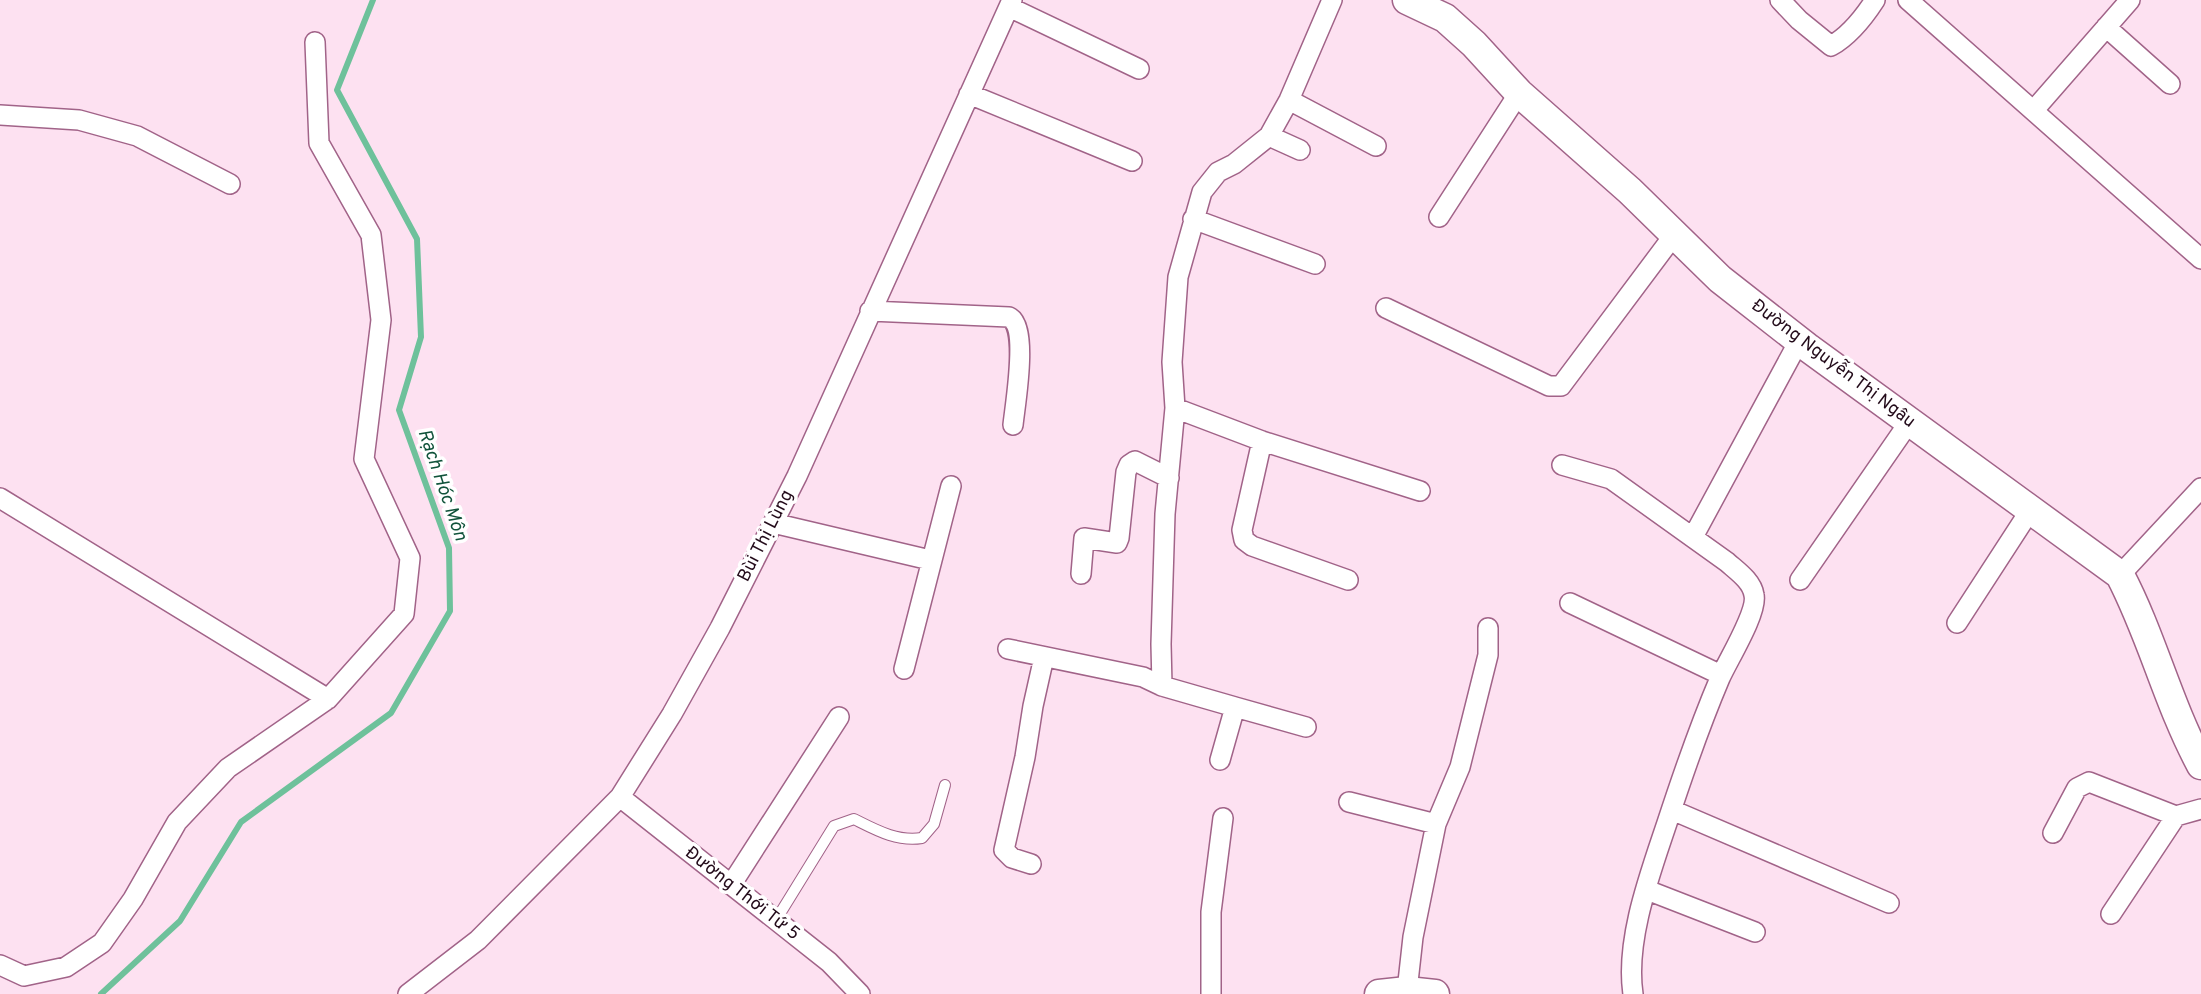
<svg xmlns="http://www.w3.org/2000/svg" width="2201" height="994" font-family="Overpass,sans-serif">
<rect width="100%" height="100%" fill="#fde1f1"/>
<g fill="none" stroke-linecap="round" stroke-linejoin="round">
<!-- stream -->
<path stroke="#6ec19b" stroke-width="6" d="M101 994 180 921 241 822 391 713 450 611 449 548 399 410 421 337 417 239 337 90 373 0"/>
<defs>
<path id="lane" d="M776 920 834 826 854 819C876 830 897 842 922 838L934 824 945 785"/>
<path id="street" d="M1780 0 1799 20 1831 46C1849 36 1864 17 1875 0
M1908 0 2201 259
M1009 7 1139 69
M2106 27 2170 84
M969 94 1132 161
M1289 100 1376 146
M2034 110 2130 0
M0 115 79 120 137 136 230 184
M1269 136 1300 150
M1439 217 1519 93
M1193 219 1315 264
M1386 308 1549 386H1561L1674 235
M870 311 1009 317C1029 326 1015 405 1013 425
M1175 408 1262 441 1420 491
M1262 441 1242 530 1244 540 1252 546 1348 580
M1562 465 1611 479 1727 562C1737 571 1752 581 1754 595 1758 612 1728 660 1720 678 1700 725 1683 774 1667 823 1650 874 1625 940 1633 994
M0 498 328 699
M773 523 930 560
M1693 537 1799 341
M1081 574 1084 538 1117 543 1119 538 1126 472 1129 465 1135 461 1169 478
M2120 575 2201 488
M1800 580 1910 421
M1570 603 1721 675
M1957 623 2031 509
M1008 649 1143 677 1162 686
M904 669 951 486
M1235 707 1306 727
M1220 760 1235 707 1162 686 1161 644 1165 514 1175 408 1172 362 1178 277 1202 192 1218 172 1234 164 1269 136 1289 100 1332 0
M620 797 829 962 860 994
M1349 802 1436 824
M1672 810 1889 903
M2053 833 2077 788 2089 782 2176 816 2201 809
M1031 864 1012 858 1004 850 1025 757 1033 706 1044 657
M731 885 839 717
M1647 890 1755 932
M2111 914 2176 816
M0 965 24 976 66 967 102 943 133 899 177 822 228 768 328 699 404 614 410 558 364 459 381 320 371 235 319 143 315 42
M1407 991 1413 937 1436 824 1460 767 1488 655V628
M408 994 478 940 620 797 672 714 720 628 797 476 1012 0
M1211 994V912L1223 818"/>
<path id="secondary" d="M1407 0 1445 18 1474 44 1519 93 1630 191 1720 279 1807 347 2120 575C2152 636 2168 704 2201 765
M1379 994 1407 991 1435 994"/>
</defs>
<!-- lane casing -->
<use href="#lane" stroke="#a16388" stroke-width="12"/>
<!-- street casing -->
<use href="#street" stroke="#a16388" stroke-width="22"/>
<!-- secondary casing -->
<use href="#secondary" stroke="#a16388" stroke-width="31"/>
<!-- lane -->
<use href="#lane" stroke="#fff" stroke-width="10"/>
<!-- street -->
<use href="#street" stroke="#fff" stroke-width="19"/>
<!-- secondary -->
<use href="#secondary" stroke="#fff" stroke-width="28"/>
</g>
<g text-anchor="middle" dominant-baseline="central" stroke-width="7" stroke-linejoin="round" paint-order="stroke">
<!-- street labels -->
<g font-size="18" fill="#230b1a" stroke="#fff">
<text transform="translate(1833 364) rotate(37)">Đường Nguyễn Thị Ngâu</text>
<text transform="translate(766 536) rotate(-63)">Bùi Thị Lùng</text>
<text transform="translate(742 894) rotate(38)">Đường Thới Tứ 5</text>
</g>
<!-- water labels -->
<g font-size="19" font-style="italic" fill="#11533b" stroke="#fff">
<text transform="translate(442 485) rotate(71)">Rạch Hóc Môn</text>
</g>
</g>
</svg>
